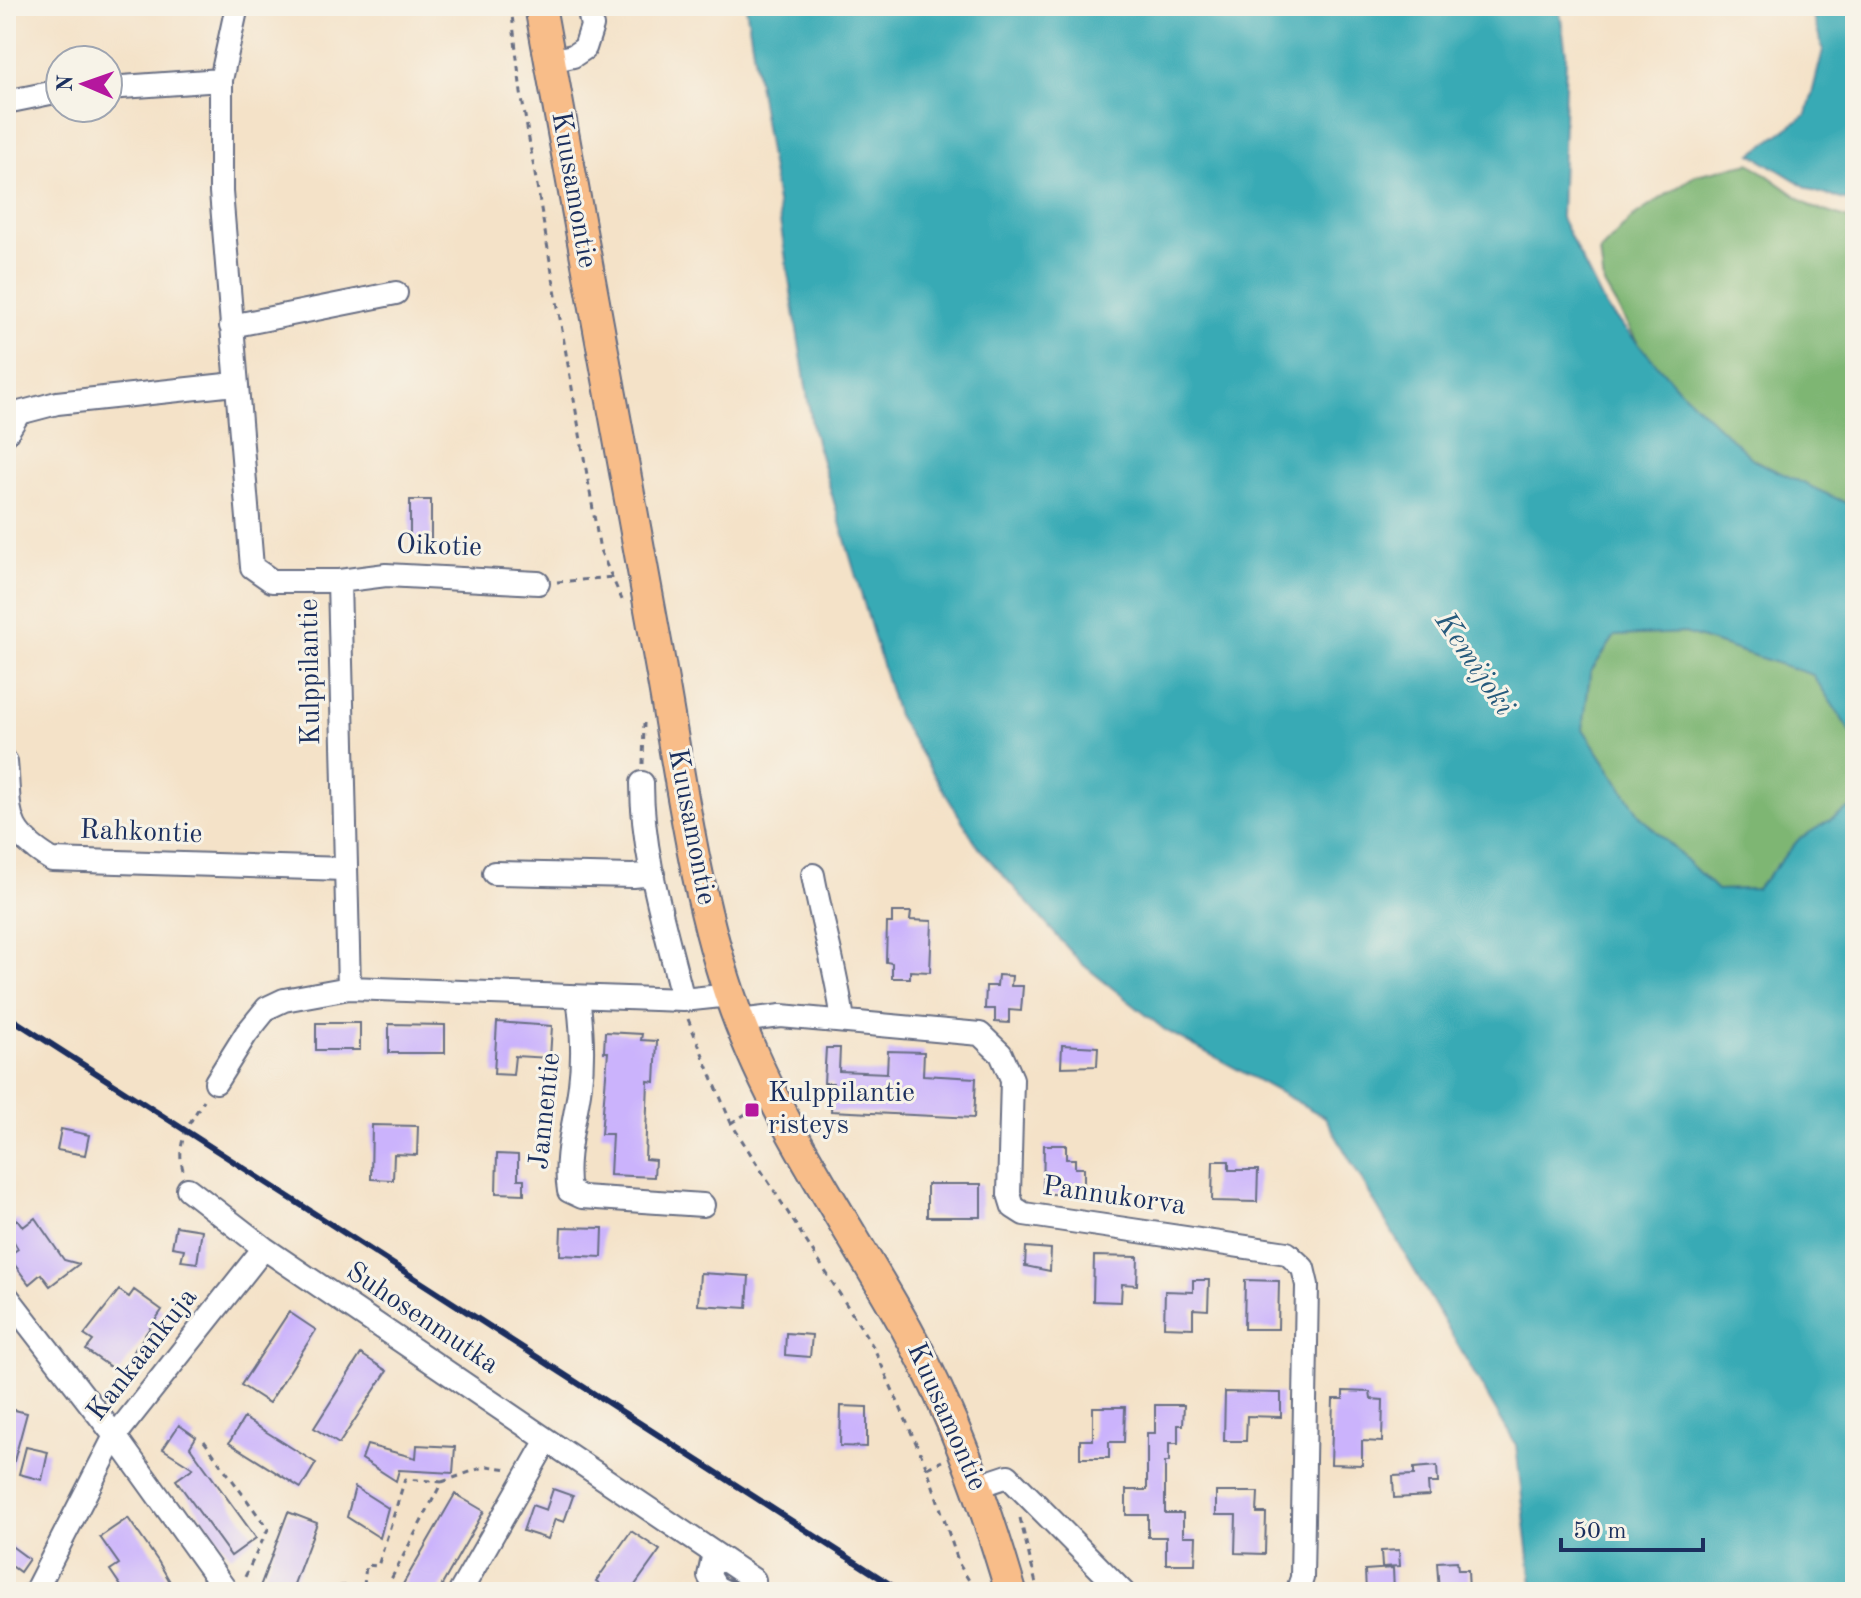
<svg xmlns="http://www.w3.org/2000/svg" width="1861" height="1598" font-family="'Old Standard TT',serif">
<rect width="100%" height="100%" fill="#f7f3e8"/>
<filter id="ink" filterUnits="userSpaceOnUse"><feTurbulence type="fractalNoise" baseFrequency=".0125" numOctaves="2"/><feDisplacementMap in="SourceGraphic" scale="16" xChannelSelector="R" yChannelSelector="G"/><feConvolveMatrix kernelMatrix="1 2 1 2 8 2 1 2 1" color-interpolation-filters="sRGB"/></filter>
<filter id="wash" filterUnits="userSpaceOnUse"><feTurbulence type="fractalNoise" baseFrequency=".006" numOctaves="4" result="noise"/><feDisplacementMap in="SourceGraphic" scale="32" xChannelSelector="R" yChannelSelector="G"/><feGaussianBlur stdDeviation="1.8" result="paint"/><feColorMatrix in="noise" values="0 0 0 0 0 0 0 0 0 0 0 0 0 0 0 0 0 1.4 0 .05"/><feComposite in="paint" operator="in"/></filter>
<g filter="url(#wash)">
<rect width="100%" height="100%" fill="#f4e2c8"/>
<!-- forest -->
<path fill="#7eb673" stroke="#4c7268" stroke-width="2" d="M1750 163 1812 207 1855 221V514L1701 431 1673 403 1604 285 1600 251 1633 217 1696 175Z
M1685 633 1813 675 1855 739V805L1799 839 1757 889 1717 890 1641 817 1583 729 1590 673 1615 636Z"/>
<!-- water -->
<path fill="#39aab5" stroke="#2a6c8a" stroke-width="2" d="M746 6H1559L1566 53 1561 218 1606 308 1679 389 1755 461 1855 507V739L1813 675 1685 633 1615 636 1590 673 1583 729 1641 817 1717 890 1757 889 1799 839 1855 805V1592H1533L1516 1445 1325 1117 1165 1030 1081 963 979 848 897 715 813 431Z
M1810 6H1855V203L1813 191 1752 154 1807 114 1823 50Z"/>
<g id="blocks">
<!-- building -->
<path fill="#cbb3fc" d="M410 500H431V540H410Z
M892 912H911L910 920 932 921 930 972 910 971V978H892V963L886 962 887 923H892Z
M998 975 1012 976 1011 986H1023L1021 1011 1009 1010V1023L995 1022V1009H985L986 986H997Z
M497 1022 552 1026 550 1058 515 1056 513 1075 494 1074Z
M316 1023H360V1050H316Z
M389 1024 445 1025V1053H389Z
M605 1032 642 1034 641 1040 657 1041 655 1082 648 1081 645 1159 655 1160 654 1177 610 1175 612 1134H601L608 1052H604Z
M1062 1045 1098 1047 1097 1066 1061 1067Z
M826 1048H840L839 1071 887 1073 888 1051 924 1052 923 1075 976 1078 974 1118 831 1111 833 1083H824Z
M372 1125 418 1126 417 1155 394 1154 393 1180 371 1179Z
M61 1129 89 1135 85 1155 57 1150Z
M1044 1145H1066V1159H1075V1168H1084V1194H1043Z
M497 1154 518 1155V1179H524V1194L496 1193Z
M1213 1161H1229V1170H1258L1257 1202 1212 1201Z
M927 1184H981V1217H927Z
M35 1218 64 1260 79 1264 50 1286 41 1274 29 1284 8 1256 18 1249 6 1228 17 1219 23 1227Z
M176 1226 202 1230 197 1263 181 1261 184 1249 172 1247Z
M561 1227 603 1228 602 1257 560 1255Z
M1026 1247 1051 1249 1050 1271 1025 1266Z
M1094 1256 1138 1257 1137 1285 1122 1284 1121 1302 1093 1301Z
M700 1273 749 1276 747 1308 698 1305Z
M1193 1280H1209L1208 1310 1193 1309V1328L1164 1327 1165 1291 1193 1292Z
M1245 1280 1279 1281 1278 1329H1244Z
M119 1290 129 1297 134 1290 162 1310 119 1373 86 1350 93 1341 84 1335Z
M289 1312 316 1330 269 1403 241 1385Z
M786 1333 812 1335 810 1357 785 1355Z
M361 1354 387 1371 339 1444 314 1428Z
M1343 1391 1370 1392 1371 1399 1383 1400 1382 1442 1362 1441V1465L1331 1464 1333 1399H1343Z
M1225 1392 1281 1393V1417L1247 1416 1246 1441H1224Z
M1155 1405H1184L1183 1425H1178V1443H1169V1462H1165V1513H1183V1536H1196L1195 1564H1166V1537H1148V1515H1126V1490H1147V1433H1155Z
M841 1406 867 1407V1447L840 1446Z
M1093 1407H1125L1124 1442H1109V1458H1080V1440H1093Z
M6 1408 27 1413 11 1472H6Z
M244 1418 316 1463 301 1488 229 1443Z
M179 1425 196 1437 190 1447 256 1538 231 1556 176 1480 193 1468 163 1449Z
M367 1445 416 1458 417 1445 455 1447 453 1473 399 1470 396 1481 362 1459Z
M26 1447 48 1452 42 1480 19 1474Z
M1437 1466 1438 1483H1428L1429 1496 1394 1498 1393 1476 1414 1475V1468Z
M355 1487 388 1508 380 1538 347 1517Z
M553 1489 573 1496 564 1522 555 1519 548 1539 523 1531 532 1505 546 1510Z
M1216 1492H1258L1257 1513H1266L1265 1554 1235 1553 1236 1515H1216Z
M455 1494 484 1511 438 1592H412L402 1586Z
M288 1512 317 1523 291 1592H258Z
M128 1518 158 1561 176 1592H125L110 1570 119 1564 100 1537Z
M631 1531 660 1550 630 1592H611L596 1581Z
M6 1542 29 1559 20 1572 6 1562Z
M1399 1550 1400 1566 1382 1567 1381 1551Z
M1457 1561 1458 1570H1468L1469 1592H1439L1437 1562Z
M1393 1568 1394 1592H1366L1365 1570Z"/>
</g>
</g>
<g filter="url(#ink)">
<use href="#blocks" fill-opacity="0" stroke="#676e83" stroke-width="2"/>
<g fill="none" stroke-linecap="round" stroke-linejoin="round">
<defs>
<path id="minor" d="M237 6 221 80V192L252 567 272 581H339L349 988
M550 61 573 56 585 48 592 26 588 6
M108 88 221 80
M6 102 60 91
M231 326 396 293
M6 434 19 413 57 403 235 384
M339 581 386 575 538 583
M6 762C11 816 2 829 52 860L345 869
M642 783C642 857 666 929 683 1000
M494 873 633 876 653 874
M813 875C822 924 837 972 843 1021
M578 997C582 1026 584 1055 580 1085 576 1119 563 1156 569 1191L582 1197 703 1205
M739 1021 781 1016 980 1034 1001 1054 1012 1079 1009 1194 1013 1207 1024 1214 1287 1253 1303 1268 1307 1285 1302 1578 1297 1592
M216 1082 246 1034 267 1008 284 1000 349 988 683 1000 730 995
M264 1248 547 1440 460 1592
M6 1295 115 1436 227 1592
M547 1440 754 1580 745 1592
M978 1486 1008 1476 1123 1592
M714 1553 709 1576 716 1587 726 1592
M35 1592 115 1436 264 1248 188 1189"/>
<path id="major" d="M540 6C579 218 617 430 656 642 679 764 693 893 735 1010 777 1125 847 1222 906 1328 952 1411 984 1500 1011 1592"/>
</defs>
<!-- minor casing -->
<use href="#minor" stroke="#676e83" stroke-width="26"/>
<!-- major casing -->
<use href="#major" stroke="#676e83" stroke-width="34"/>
<!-- path -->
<path stroke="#676e83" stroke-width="3" stroke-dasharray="6 6" stroke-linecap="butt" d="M511 6 521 93 600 550 623 602
M557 582 614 577
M643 764 644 723
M688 1019 731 1123 874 1348 927 1468 959 1564 976 1592
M731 1123 752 1110
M183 1170C175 1142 190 1122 204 1100
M204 1441 268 1529 243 1581
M927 1468 942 1461
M442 1482 487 1466 508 1469
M1020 1518 1038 1592
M364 1586 366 1565 378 1566 405 1479 442 1482 388 1585
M306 1592 310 1587 388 1585 391 1592"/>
<!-- minor -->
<use href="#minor" stroke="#fff" stroke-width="22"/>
<!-- major -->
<use href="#major" stroke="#f8bd89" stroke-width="30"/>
<!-- rail -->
<path stroke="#1b2f5e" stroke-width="6" d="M6 1015 902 1592"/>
</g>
</g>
<!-- markers -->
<rect fill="#b5179e" stroke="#f7f3e8" stroke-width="3" x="744" y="1102" width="16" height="16" rx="4"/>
<g text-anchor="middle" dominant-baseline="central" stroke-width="6" stroke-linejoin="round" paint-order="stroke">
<!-- street labels -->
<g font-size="28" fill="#1b2f5e" stroke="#f7f3e8">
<text transform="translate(573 190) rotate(80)">Kuusamontie</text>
<text transform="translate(439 547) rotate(2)">Oikotie</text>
<text transform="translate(311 672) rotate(-91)">Kulppilantie</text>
<text transform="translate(691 827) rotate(79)">Kuusamontie</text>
<text transform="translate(141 833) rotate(2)">Rahkontie</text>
<text transform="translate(546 1111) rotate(-84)">Jannentie</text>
<text transform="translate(1114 1197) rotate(8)">Pannukorva</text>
<text transform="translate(422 1319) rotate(34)">Suhosenmutka</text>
<text transform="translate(143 1355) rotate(-52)">Kankaankuja</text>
<text transform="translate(946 1417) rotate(66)">Kuusamontie</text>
</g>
<!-- poi labels -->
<g font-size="28" fill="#1b2f5e" stroke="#f7f3e8" text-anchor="start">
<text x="768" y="1094">Kulppilantie<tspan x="768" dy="32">risteys</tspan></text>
</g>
<!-- water labels -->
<g font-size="30" font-style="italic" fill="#265a7c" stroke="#f7f3e8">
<text transform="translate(1474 664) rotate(56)">Kemijoki</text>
</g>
</g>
<!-- margin -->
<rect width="1861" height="1598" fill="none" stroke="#f7f3e8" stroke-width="32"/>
<!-- north arrow -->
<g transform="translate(84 84) rotate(272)"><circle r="38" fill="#f7f3e8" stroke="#9fa5b1" stroke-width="2"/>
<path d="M0-6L14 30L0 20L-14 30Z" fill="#b5179e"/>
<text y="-12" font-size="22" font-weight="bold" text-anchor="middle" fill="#1b2f5e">N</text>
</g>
<!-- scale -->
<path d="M1561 1538v12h142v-12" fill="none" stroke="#1b2f5e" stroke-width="4"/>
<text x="1573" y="1538" font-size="24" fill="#1b2f5e" stroke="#f7f3e8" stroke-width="6" paint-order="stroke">50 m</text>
</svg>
